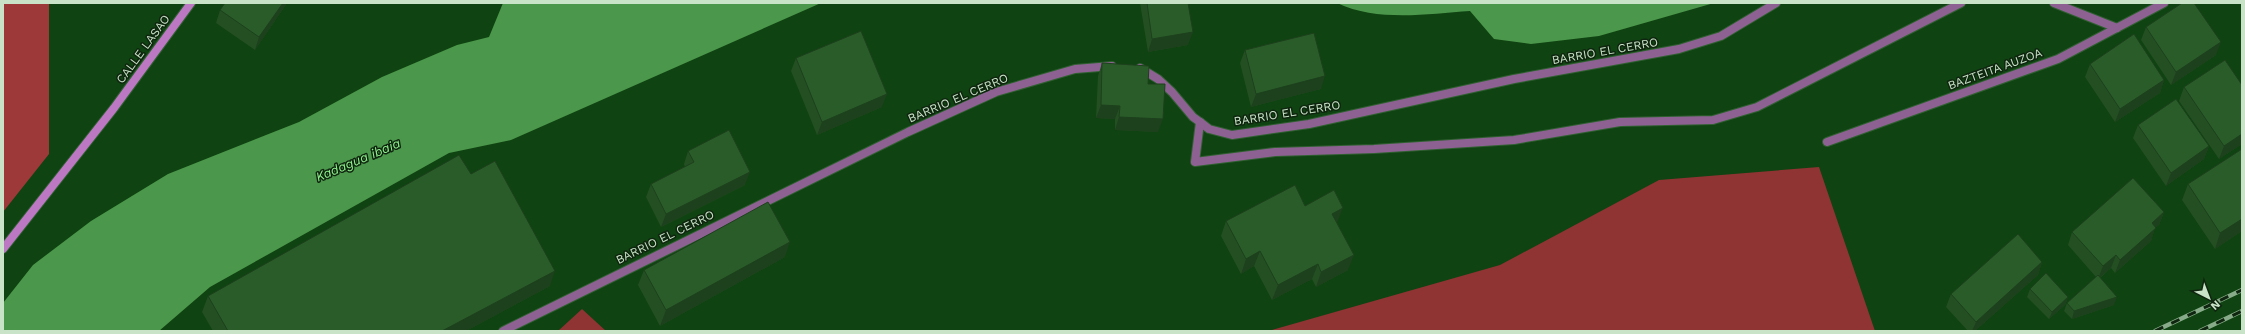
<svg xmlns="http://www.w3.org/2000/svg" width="2245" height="334" font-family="'Work Sans',sans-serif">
<rect width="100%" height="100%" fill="#0f4311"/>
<!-- green -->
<path fill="#8f3333" d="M1819 167 1875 331H1268L1500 265 1659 180Z
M582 309 606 331H558Z"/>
<!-- forest -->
<path fill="#9d3939" d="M3 3H49V154L3 212Z"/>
<!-- water -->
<path fill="#4b974b" d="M503 3H821L511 140 449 153 210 287 159 331H3V303L33 265 91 221 168 174 299 122 382 77 457 45 489 37Z
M1337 3H1714L1599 36 1531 44 1494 39 1470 11C1427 14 1377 22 1337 3Z"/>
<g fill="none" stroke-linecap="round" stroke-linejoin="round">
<defs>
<path id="lane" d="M2054 3 2117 28
M1200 122 1195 162 1275 152 1374 149 1514 140 1620 122 1713 120 1757 107 1961 3"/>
<path id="street" d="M1140 68 1158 79 1172 92 1193 117 1200 122 1209 129 1232 135 1309 124 1514 79 1679 49 1721 36 1776 3
M1827 142 2058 59 2164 3
M503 331 908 132 996 92 1075 69 1112 66"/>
<path id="secondary" d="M3 249 114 108 191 3"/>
</defs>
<!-- lane casing -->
<use href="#lane" stroke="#306032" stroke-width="10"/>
<!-- street casing -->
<use href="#street" stroke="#306032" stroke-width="10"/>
<!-- secondary casing -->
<use href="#secondary" stroke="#306032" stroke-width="10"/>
<!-- lane -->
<use href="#lane" stroke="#8d6292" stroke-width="8"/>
<!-- street -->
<use href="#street" stroke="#8d6292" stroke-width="8"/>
<!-- secondary -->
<use href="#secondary" stroke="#bd78c4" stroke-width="8"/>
<defs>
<path id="rail" d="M2155 331 2242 290
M2200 331 2242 311"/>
</defs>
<!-- rail casing -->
<use href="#rail" stroke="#88ac89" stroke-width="4.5"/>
<!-- rail -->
<use href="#rail" stroke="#0f250f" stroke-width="3" stroke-dasharray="9" stroke-linecap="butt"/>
</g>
<!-- wall -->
<path fill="#244f23" d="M287 3 255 50 216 23 220 10Z
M1140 3H1188V45L1148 52Z
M2146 27 2216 55 2171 85 2141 40Z
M1245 50 1321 89 1251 107 1240 63Z
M796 58 882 107 817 135 791 71Z
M1102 63 1148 84 1158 132 1115 130V119L1096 118 1098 76Z
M2090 64 2164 80 2160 93 2115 122 2085 77Z
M2184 87 2242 144 2219 159 2179 101Z
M2138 125 2209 146 2204 159 2166 186 2133 138Z
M2242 149V231L2215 249 2182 200 2188 184Z
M688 151 745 185 661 227 646 197 651 184 685 167 684 164Z
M1305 206 1337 223 1348 270 1316 287 1312 279 1272 300 1254 266 1241 274 1221 236 1226 221Z
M2164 212 2159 225 2155 228 2151 241 2115 273 2111 268 2100 278 2114 305 2072 319 2064 311 2067 303 2096 277 2068 245 2072 232Z
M785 257 660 326 638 285 644 270Z
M2042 262 2038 275 1975 331H1968L1946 307 1951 294Z
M550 286 466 331H213L202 312 208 296Z
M2030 289 2068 297 2065 305 2049 319 2027 297Z"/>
<!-- shaded-wall -->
<path fill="#1d401d" d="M283 3H287L255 50 259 37Z
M1193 32 1188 45 1148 52 1152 39Z
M2221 42 2216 55 2171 85 2176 72Z
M1325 76 1321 89 1251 107 1256 94Z
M2164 80 2160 93 2115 122 2120 109Z
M887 94 882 107 817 135 822 122Z
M1101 105 1120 106 1115 119 1096 118Z
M1119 117 1163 119 1158 132 1115 130Z
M2242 134V144L2219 159 2224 146Z
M2209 146 2204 159 2166 186 2171 173Z
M750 172 745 185 661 227 666 214Z
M1343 208 1337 223 1332 214Z
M2164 212 2159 225 2155 228 2151 241 2115 273 2120 260 2152 223Z
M2242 219V231L2215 249 2220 233Z
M790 242 785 257 660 326 666 310Z
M1260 251 1254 266 1241 274 1246 259Z
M1354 255 1348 270 1316 287 1321 272Z
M2116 255 2111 268 2098 279 2103 266Z
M2042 262 2038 275 1975 331H1972L1976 322Z
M1318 264 1312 279 1272 300 1278 285Z
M555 271 550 286 466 331H442Z
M2068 297 2065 305 2049 319 2052 312Z
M2117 297 2114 305 2072 319 2074 311Z"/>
<!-- building -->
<path fill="#2a5c29" stroke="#1d401d" d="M225 3H283L259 37 220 10Z
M1147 3H1188L1193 32 1152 39Z
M2182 3H2194L2221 42 2176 72 2146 27Z
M861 31 887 94 822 122 796 58Z
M1314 33 1325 76 1256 94 1245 50Z
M2134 34 2164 80 2120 109 2090 64Z
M2225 60 2242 85V134L2224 146 2184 87Z
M1102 63 1149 66 1148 84H1165L1163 119 1119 117 1120 106 1101 105Z
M2176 99 2209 146 2171 173 2138 125Z
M729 130 750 172 666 214 651 184 694 162 688 151Z
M2242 149V219L2220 233 2188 184Z
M459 155 471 174 495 161 555 271 442 331H228L208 296Z
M2133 178 2164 212 2152 223 2156 228 2120 260 2116 255 2103 266 2072 232Z
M1295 185 1305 206 1334 190 1343 208 1332 214 1354 255 1321 272 1318 264 1278 285 1260 251 1246 259 1226 221Z
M768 202 790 242 666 310 644 270Z
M2018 234 2042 262 1976 322 1951 294Z
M2046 273 2068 297 2052 312 2030 289Z
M2098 275 2117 297 2074 311 2067 303Z"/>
<g text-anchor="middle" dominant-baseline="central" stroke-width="3" stroke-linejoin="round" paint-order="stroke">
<!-- street labels -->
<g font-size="12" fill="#c8e3c7" stroke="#0f250f">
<text transform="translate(143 49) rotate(-54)">CALLE LASAO</text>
<text transform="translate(1605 51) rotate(-10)">BARRIO EL CERRO</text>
<text transform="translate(1995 69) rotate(-20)">BAZTEITA AUZOA</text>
<text transform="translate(958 98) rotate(-23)">BARRIO EL CERRO</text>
<text transform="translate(1287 113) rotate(-9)">BARRIO EL CERRO</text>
<text transform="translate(665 237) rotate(-26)">BARRIO EL CERRO</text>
</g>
<!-- water labels -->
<g font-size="13" font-style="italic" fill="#8ff18d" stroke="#0f250f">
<text transform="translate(358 160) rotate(-23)">Kadagua ibaia</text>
</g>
</g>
<!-- border -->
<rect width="2245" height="334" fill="none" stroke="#c8e3c7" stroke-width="8"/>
<!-- north arrow -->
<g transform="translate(2209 298) rotate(138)" stroke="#0f250f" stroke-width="3" paint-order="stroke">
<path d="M0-3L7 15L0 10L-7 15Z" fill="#c8e3c7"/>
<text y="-6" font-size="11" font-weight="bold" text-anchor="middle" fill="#c8e3c7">N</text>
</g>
</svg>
